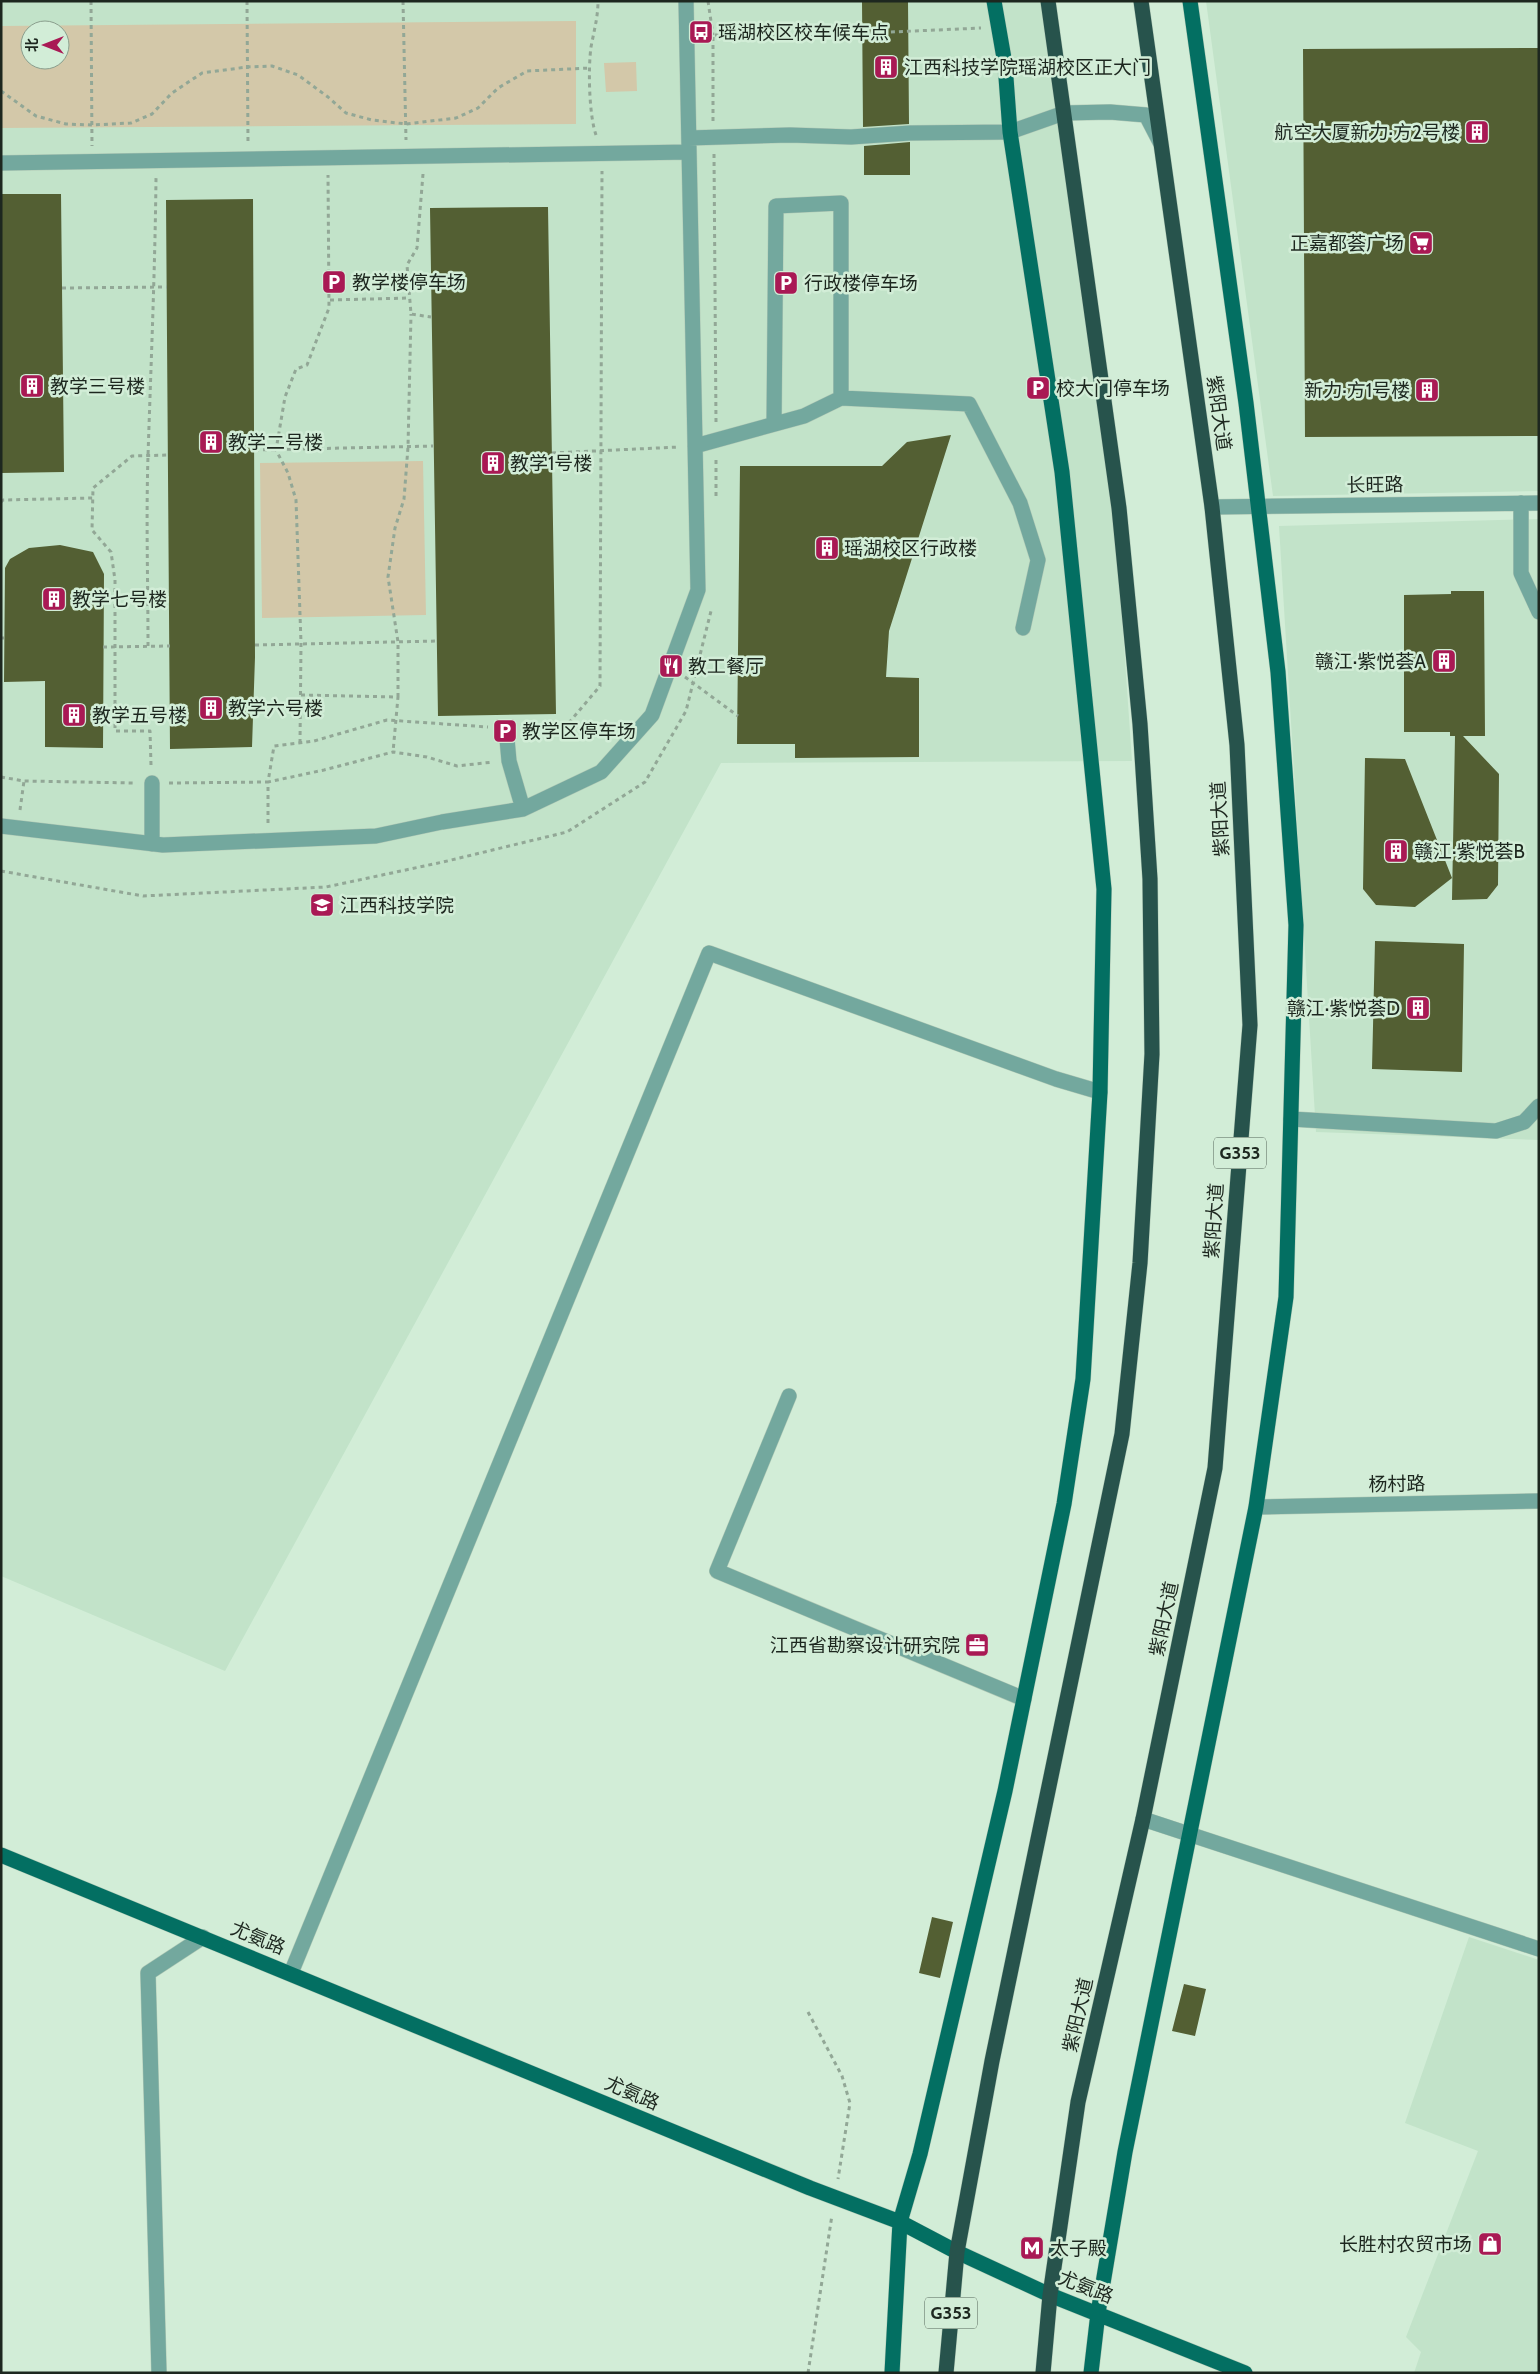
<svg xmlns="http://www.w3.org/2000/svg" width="1540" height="2374" font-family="Cabin,'Noto Sans SC',sans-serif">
<rect width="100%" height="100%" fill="#d2edd7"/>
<!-- built -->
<path fill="#c2e3c9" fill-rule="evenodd" d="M1 1H1042L1112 471 1132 761 721 763 225 1671 1 1576ZM30 30H60V60H30Z
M1206 1H1539V491L1273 496Z
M1539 519V1140L1316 1132 1279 526Z
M1469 1937 1539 1960V2373H1414L1421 2352 1406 2337 1478 2151 1405 2123Z"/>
<!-- green -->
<path fill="#d3c8a9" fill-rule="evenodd" d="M576 21V124L1 128V26ZM30 30H60V60H30Z
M636 62 637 91 606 92 604 63Z
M423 461 426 615 262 618 260 463Z"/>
<!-- building -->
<path fill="#535f33" d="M862 1H908L909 124 863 127Z
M1539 48V436L1305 437 1303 49Z
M910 142V175H864V146Z
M1 194H61L64 472 1 473Z
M253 199 255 657 252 747 170 749 166 200Z
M548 207 556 714 438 716 430 208Z
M951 435 889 631 886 677 919 678V757L795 758V744H737L740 466H882L907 442Z
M60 545 93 552 104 574 103 748 45 747V681L4 682 5 568 10 559 29 548Z
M1451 591H1484L1485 736H1463L1499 774 1498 885 1487 899 1452 900 1455 736H1450V732H1404V595L1451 594Z
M1365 758 1405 759 1452 878 1415 907 1376 905 1363 889Z
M1375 941 1464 944 1462 1072 1372 1069Z
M932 1917 953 1922 940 1978 919 1973Z
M1184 1984 1206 1989 1195 2036 1172 2031Z"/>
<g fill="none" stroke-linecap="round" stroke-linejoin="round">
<defs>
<path id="minor" d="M689 138 790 135 851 137 910 133 1010 132 1064 113 1110 112 1146 115 1160 142
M1 163 689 152
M774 424 776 206 841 203V398
M695 446 804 416 841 398 969 404 1020 503 1038 560 1023 628
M1521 503V573L1539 612
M1212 507 1539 503
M506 728 509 761 523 809
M152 783V844
M1 826 163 845 376 836 442 822 523 809 601 772 652 715 698 590 686 1
M1291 1119 1496 1131 1524 1122 1539 1106
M789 1396 717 1571 1024 1699
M1256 1507 1539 1501
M1143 1819 1539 1949
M291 1973 709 953 1056 1079 1100 1092
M159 2373 148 1973 203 1937"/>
<path id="major" d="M1 1855 810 2188 900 2222 957 2252 1050 2295 1245 2373
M892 2373 900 2222 920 2154 1005 1791 1064 1504 1083 1379 1100 1092 1104 889 1062 472 1010 132 1005 64 994 1
M1091 2373 1098 2313 1125 2152 1256 1507 1286 1297 1296 925 1278 672 1246 403 1190 1"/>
<path id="highway" d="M946 2373 957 2252 992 2061 1122 1434 1140 1263 1152 1054 1150 879 1140 724 1119 508 1048 1
M1043 2373 1050 2295 1078 2102 1143 1819 1215 1468 1250 1025 1237 745 1212 507 1141 1"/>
</defs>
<!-- minor casing -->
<use href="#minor" stroke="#b1c9b6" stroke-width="16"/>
<!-- major casing -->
<use href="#major" stroke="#b1c9b6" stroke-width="16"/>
<!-- highway casing -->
<use href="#highway" stroke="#b1c9b6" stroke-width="16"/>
<!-- path -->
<path stroke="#92a796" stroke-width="3" stroke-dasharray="4 4" stroke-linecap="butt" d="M91 1 92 146
M247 1 248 143
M403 1 406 140
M708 1 713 35
M1 91 36 116 66 124 92 125 131 123 152 114 172 93 202 73 247 67 272 66 298 75 328 97 346 113 372 120 406 124 456 118 478 108 498 88 527 71 591 68
M713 121V35H824L981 28
M596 135C589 115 588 69 591 47 594 31 598 17 598 1
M714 154 716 423
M423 174 417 248 407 265 411 314 431 317
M62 288 167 287
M330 300 409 298
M255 450 433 446
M552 453 679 447
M716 496V457
M1 502 3 500 93 498
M1 638H4
M255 645 437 641
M148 646C148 583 146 519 148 456 151 363 155 271 156 178
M103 647 170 646
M685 677 738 716
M301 695 398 697 393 752
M398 697V642L388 577 395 528 404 499 408 447 411 314
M522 727 567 725 600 686 602 171
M300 743 301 643 296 500 288 473 276 450 285 397 296 369 307 365 329 308 328 175
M151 765 150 731H115V580L111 552 92 530 93 488 132 456 168 455
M1 777 24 781 135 783
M169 783 268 782 274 746 314 741 387 720 488 727
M20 810 24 781
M268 823V782L324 770 393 752 427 757 457 766 493 762
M1 871 143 896 326 887 443 862 567 832 645 782 686 711 711 611
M808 2012 842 2076 850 2103 838 2179
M808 2373 832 2215"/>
<!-- minor -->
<use href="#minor" stroke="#73a89e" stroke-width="15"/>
<!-- major -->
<use href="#major" stroke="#036f62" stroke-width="15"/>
<!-- highway -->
<use href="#highway" stroke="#27534c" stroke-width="15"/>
</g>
<!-- icons -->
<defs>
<symbol id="bus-square" viewBox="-11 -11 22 22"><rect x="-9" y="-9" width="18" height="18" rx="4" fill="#a91954" stroke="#d2edd7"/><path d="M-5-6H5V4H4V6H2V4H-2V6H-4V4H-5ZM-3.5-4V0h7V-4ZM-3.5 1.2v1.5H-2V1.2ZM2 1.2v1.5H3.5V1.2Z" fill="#fff"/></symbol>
<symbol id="building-square" viewBox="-11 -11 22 22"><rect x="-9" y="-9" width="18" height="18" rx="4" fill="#a91954" stroke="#d2edd7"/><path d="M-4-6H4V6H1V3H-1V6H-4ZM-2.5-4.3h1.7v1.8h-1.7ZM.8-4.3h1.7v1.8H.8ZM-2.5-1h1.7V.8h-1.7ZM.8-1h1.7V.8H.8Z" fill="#fff"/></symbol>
<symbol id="supermarket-square" viewBox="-11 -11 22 22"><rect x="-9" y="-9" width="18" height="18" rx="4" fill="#a91954" stroke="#d2edd7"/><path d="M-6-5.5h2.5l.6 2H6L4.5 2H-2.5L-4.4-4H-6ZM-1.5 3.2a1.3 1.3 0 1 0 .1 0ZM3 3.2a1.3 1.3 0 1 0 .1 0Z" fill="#fff"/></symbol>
<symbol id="parking-square" viewBox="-11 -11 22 22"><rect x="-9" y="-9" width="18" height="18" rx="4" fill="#a91954" stroke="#d2edd7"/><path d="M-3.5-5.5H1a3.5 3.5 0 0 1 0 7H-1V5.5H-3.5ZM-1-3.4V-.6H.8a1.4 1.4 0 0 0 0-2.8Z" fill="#fff"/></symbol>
<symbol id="restaurant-square" viewBox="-11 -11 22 22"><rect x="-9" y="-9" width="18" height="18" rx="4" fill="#a91954" stroke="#d2edd7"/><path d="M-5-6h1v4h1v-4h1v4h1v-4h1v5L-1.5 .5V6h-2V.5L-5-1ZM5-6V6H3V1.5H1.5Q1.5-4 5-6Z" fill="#fff"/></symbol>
<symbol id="university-square" viewBox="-11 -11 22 22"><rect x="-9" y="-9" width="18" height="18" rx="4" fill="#a91954" stroke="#d2edd7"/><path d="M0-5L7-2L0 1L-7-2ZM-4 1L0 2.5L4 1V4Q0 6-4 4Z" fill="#fff"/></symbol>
<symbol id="office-square" viewBox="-11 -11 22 22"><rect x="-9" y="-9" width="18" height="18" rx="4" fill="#a91954" stroke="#d2edd7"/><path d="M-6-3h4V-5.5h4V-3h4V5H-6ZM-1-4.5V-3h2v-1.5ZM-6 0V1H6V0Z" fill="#fff"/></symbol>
<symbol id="shop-square" viewBox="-11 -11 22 22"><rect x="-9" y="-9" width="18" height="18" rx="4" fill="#a91954" stroke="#d2edd7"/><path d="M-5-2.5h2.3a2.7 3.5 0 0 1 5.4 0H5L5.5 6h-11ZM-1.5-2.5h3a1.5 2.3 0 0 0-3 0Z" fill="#fff"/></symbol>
<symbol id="metro-square" viewBox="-11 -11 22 22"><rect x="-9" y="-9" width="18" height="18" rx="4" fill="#a91954" stroke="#d2edd7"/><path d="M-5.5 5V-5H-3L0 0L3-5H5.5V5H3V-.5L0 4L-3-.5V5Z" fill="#fff"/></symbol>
</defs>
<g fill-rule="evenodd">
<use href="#bus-square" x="687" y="18" width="28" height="28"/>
<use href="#building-square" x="872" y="53" width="28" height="28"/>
<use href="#building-square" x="1463" y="118" width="28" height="28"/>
<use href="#supermarket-square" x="1407" y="229" width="28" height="28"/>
<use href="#parking-square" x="320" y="268" width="28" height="28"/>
<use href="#parking-square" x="772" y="269" width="28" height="28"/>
<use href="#building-square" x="18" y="372" width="28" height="28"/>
<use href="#parking-square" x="1024" y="374" width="28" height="28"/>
<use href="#building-square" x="1413" y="376" width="28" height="28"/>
<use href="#building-square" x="197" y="428" width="28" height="28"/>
<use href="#building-square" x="479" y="449" width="28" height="28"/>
<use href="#building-square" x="813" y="534" width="28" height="28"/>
<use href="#building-square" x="40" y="585" width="28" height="28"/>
<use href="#building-square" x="1430" y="647" width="28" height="28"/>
<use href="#restaurant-square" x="657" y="652" width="28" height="28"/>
<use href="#building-square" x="197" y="694" width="28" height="28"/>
<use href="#building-square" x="60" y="701" width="28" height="28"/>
<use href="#parking-square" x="491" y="717" width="28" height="28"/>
<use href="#building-square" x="1382" y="837" width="28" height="28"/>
<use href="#university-square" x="308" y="891" width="28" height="28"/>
<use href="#building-square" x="1404" y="994" width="28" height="28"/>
<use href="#office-square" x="963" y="1631" width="28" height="28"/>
<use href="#shop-square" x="1476" y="2230" width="28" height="28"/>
<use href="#metro-square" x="1018" y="2234" width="28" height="28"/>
</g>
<g text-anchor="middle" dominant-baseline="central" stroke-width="5" stroke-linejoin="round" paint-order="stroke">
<!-- shield labels -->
<g fill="#d2edd7" stroke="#536256" stroke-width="1">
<rect x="1214" y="1137.5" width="52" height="31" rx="4"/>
<rect x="925" y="2297.5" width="52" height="31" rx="4"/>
</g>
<g font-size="18" font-weight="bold" fill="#1d271f">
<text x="1240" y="1153">G353</text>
<text x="951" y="2313">G353</text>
</g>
<!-- poi labels -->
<g font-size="19" fill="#1d271f" stroke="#d2edd7" text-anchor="start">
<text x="718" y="32">瑶湖校区校车候车点</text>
<text x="904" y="67">江西科技学院瑶湖校区正大门</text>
<text x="1460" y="132" text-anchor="end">航空大厦新力·方2号楼</text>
<text x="1404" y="243" text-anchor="end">正嘉都荟广场</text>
<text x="352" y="282">教学楼停车场</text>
<text x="804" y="283">行政楼停车场</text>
<text x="50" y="386">教学三号楼</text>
<text x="1056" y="388">校大门停车场</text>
<text x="1410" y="390" text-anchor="end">新力·方1号楼</text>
<text x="228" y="442">教学二号楼</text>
<text x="510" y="463">教学1号楼</text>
<text x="844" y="548">瑶湖校区行政楼</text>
<text x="72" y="599">教学七号楼</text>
<text x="1426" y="661" text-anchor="end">赣江·紫悦荟A</text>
<text x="688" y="666">教工餐厅</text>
<text x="228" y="708">教学六号楼</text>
<text x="92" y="715">教学五号楼</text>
<text x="522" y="731">教学区停车场</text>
<text x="1414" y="851">赣江·紫悦荟B</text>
<text x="340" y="905">江西科技学院</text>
<text x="1400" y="1008" text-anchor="end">赣江·紫悦荟D</text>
<text x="960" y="1645" text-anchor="end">江西省勘察设计研究院</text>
<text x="1472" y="2244" text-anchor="end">长胜村农贸市场</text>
<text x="1050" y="2248">太子殿</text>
</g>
<!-- street labels -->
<g font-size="19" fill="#1d271f" stroke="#d2edd7">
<text transform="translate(1219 413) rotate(82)">紫阳大道</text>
<text transform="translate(1375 485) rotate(-1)">长旺路</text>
<text transform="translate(1220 819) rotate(-93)">紫阳大道</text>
<text transform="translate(1214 1221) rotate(-86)">紫阳大道</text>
<text transform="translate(1397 1484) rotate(-1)">杨村路</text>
<text transform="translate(1164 1619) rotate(-78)">紫阳大道</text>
<text transform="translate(258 1938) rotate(22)">尤氨路</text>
<text transform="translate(1078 2015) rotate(-77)">紫阳大道</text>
<text transform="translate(632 2093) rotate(23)">尤氨路</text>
<text transform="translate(1086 2287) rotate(21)">尤氨路</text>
</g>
</g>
<!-- border -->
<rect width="1540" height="2374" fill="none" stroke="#1d271f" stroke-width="5"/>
<!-- north arrow -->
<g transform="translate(45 45) rotate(270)"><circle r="24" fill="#d2edd7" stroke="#8a9e8d"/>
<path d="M0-4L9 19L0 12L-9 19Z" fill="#a91954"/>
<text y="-8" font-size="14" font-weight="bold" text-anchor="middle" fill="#1d271f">北</text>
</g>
</svg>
